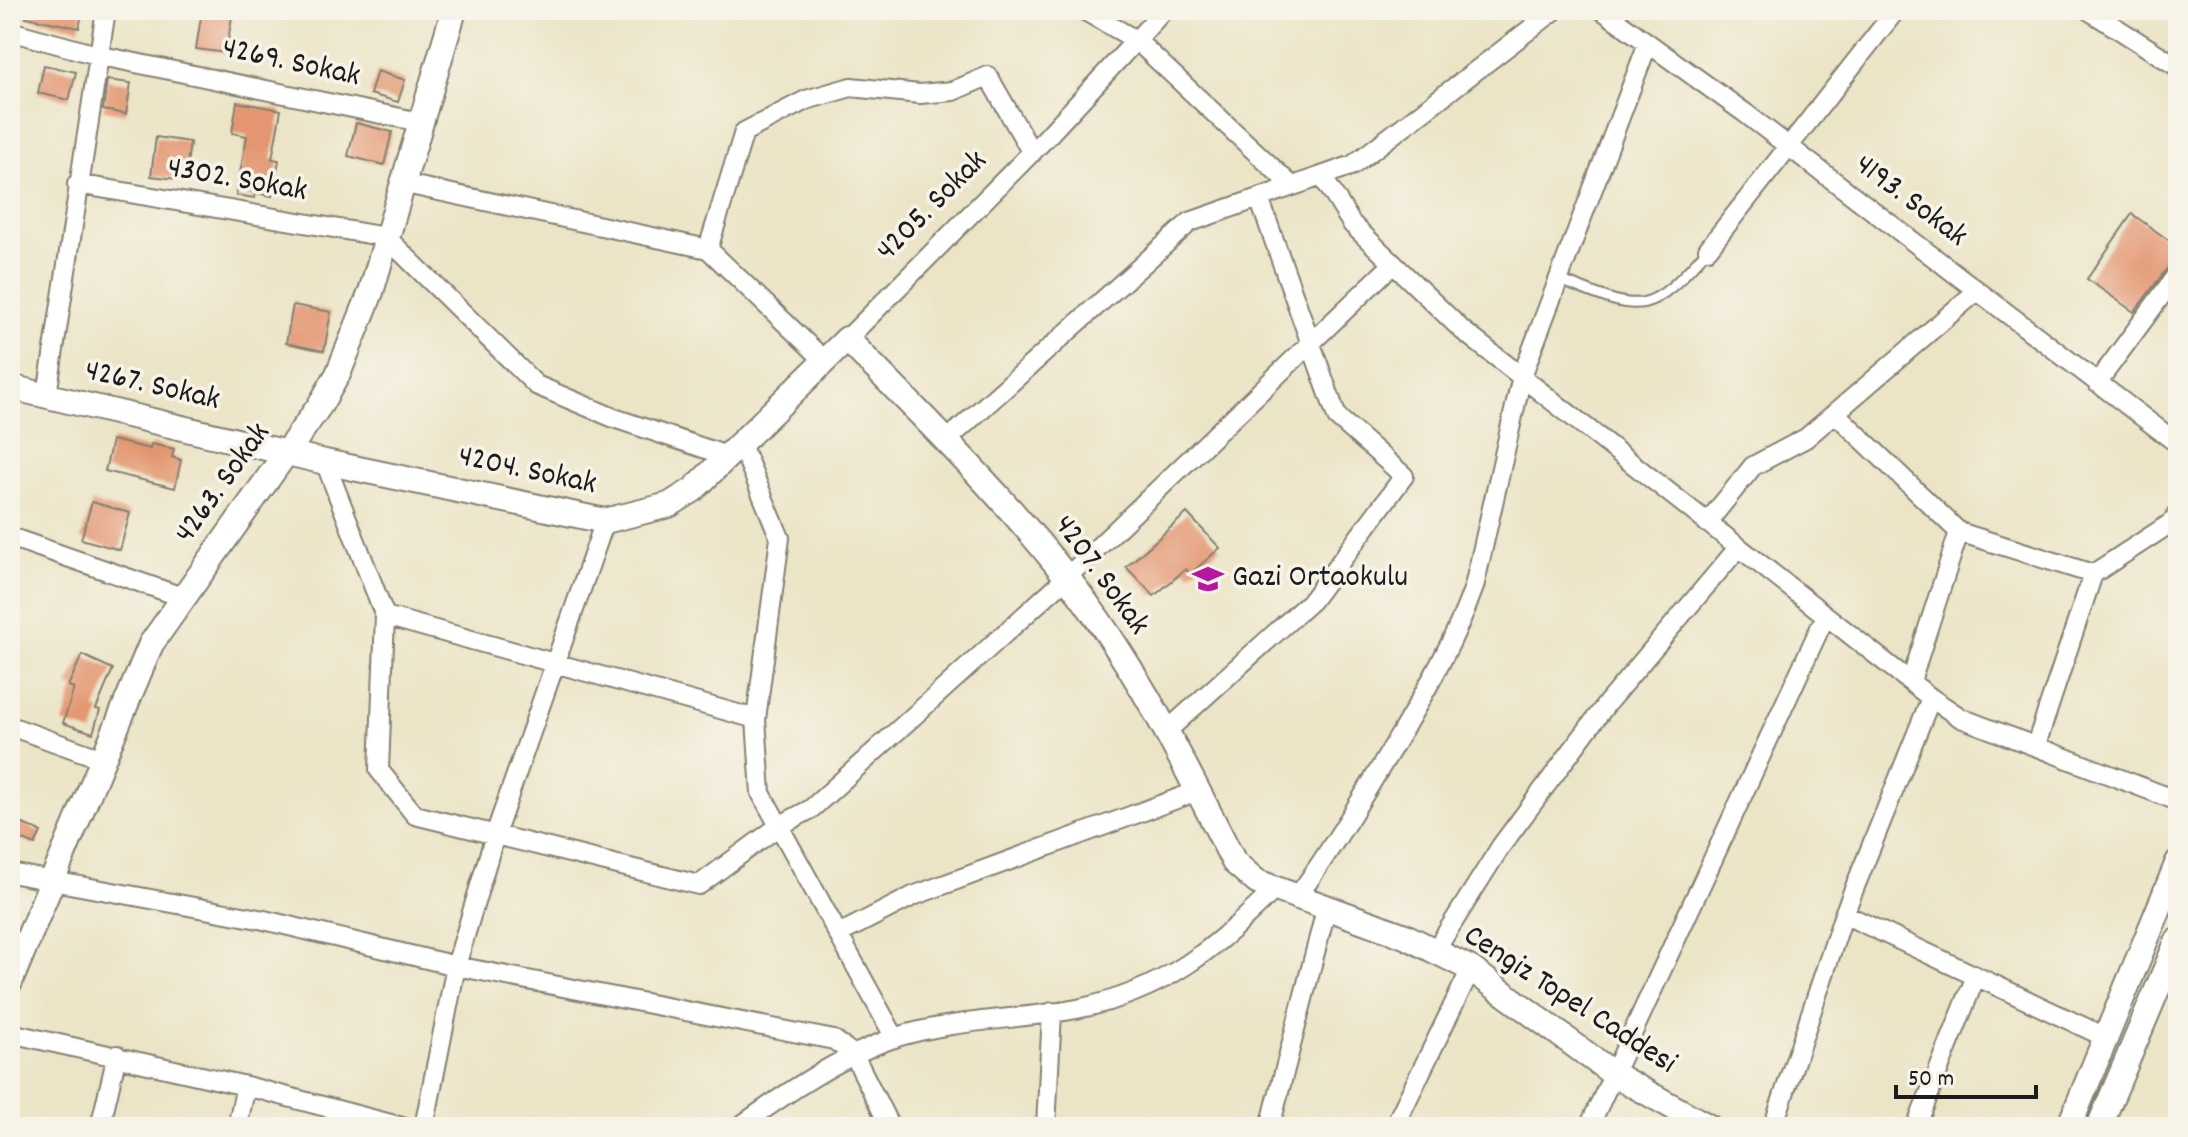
<svg xmlns="http://www.w3.org/2000/svg" width="2188" height="1137" font-family="Dekko,sans-serif">
<rect width="100%" height="100%" fill="#f7f3e8"/>
<filter id="ink" filterUnits="userSpaceOnUse"><feTurbulence type="fractalNoise" baseFrequency=".0125" numOctaves="2"/><feDisplacementMap in="SourceGraphic" scale="16" xChannelSelector="R" yChannelSelector="G"/><feConvolveMatrix kernelMatrix="1 2 1 2 8 2 1 2 1" color-interpolation-filters="sRGB"/></filter>
<filter id="wash" filterUnits="userSpaceOnUse"><feTurbulence type="fractalNoise" baseFrequency=".006" numOctaves="4" result="noise"/><feDisplacementMap in="SourceGraphic" scale="32" xChannelSelector="R" yChannelSelector="G"/><feGaussianBlur stdDeviation="1.8" result="paint"/><feColorMatrix in="noise" values="0 0 0 0 0 0 0 0 0 0 0 0 0 0 0 0 0 1.4 0 .05"/><feComposite in="paint" operator="in"/></filter>
<g filter="url(#wash)">
<rect width="100%" height="100%" fill="#ebe4c6"/>
<g id="blocks">
<!-- building -->
<path fill="#e39671" d="M27 10H83L79 28 26 17Z
M202 10H233L226 53 196 49Z
M44 65 76 72 69 100 38 93Z
M377 71 405 80 398 102 370 94Z
M107 80 131 83 126 114 103 110Z
M237 102 281 110 272 159 279 160 272 196 256 193 255 198 236 195 247 136 232 133Z
M356 123 392 132 384 165 348 156Z
M156 137 190 142 185 180 151 176Z
M2132 214 2178 247V254L2134 312 2087 279Z
M293 305 331 312 324 351 286 343Z
M112 440 150 449 151 444 174 449 172 457 181 460 175 488 105 471Z
M92 502 130 513 120 550 81 539Z
M1187 513 1220 548 1190 574 1186 569 1154 596 1126 567Z
M82 655 113 669 96 709 100 710 93 733 63 723 74 688 68 686Z
M10 818 41 832 35 845 10 834Z"/>
</g>
</g>
<g filter="url(#ink)">
<use href="#blocks" fill-opacity="0" stroke="#848071" stroke-width="2"/>
<g fill="none" stroke-linecap="round" stroke-linejoin="round">
<defs>
<path id="lane" d="M1560 280C1643 313 1647 318 1708 249"/>
<path id="street" d="M1083 10 1136 40 1292 186
M1602 10 1745 113 2178 444
M2088 10 2178 67
M10 31 97 55 420 122
M1322 176 1352 224 1462 330 1931 698 1961 718 2178 801
M401 183 708 249 825 361
M77 184 386 237 536 385 614 418 727 456
M708 249 744 132 806 100 851 87 920 94 953 91 988 76 1032 153
M1708 249 1896 10
M847 339 1044 140 1164 10
M2097 383 2178 273
M47 395 106 10
M1835 413 1959 532 2093 574
M946 441 1190 222 1353 165 1555 10
M740 442 780 538 756 719 761 793 895 1038
M325 462 385 616 379 770 415 815 699 885 779 826 811 809 1067 577 1393 264
M1707 523 1753 466 1806 438 1977 291
M10 537 182 597
M385 616 756 719
M1911 681 1959 532
M10 726 102 759
M1168 730 1312 600 1404 476 1337 417 1259 198
M2036 745 2093 574 2174 521 2178 513
M10 873 264 920 456 966 834 1040 854 1055 890 1127
M1298 896C1335 844 1367 790 1400 735 1428 687 1455 640 1474 587L1522 376 1648 43
M1844 914 2105 1037
M839 934 913 896 1198 791
M1435 951 1501 846 1608 702 1738 548
M10 1033 246 1086 402 1127
M100 1127 117 1055
M237 1127 246 1086
M424 1127 456 966 495 835 605 521
M739 1127C786 1093 842 1055 897 1037 957 1019 1017 1020 1077 1009 1166 991 1214 949 1276 888
M1046 1127 1052 1012
M1270 1127 1327 906
M1394 1127 1471 969
M1589 1127 1825 617
M1773 1127 1844 914 1931 698
M1916 1127 1976 976"/>
<path id="secondary" d="M10 387 325 462 605 521 669 505 693 490 847 339C922 416 999 491 1065 575 1135 663 1184 763 1234 862L1257 882 1405 936 1471 969 1615 1075 1709 1127
M10 982 151 644 320 405 338 374 371 292 454 10
M2069 1127 2178 862
M2099 1127 2178 940"/>
</defs>
<!-- lane casing -->
<use href="#lane" stroke="#848071" stroke-width="13"/>
<!-- street casing -->
<use href="#street" stroke="#848071" stroke-width="22"/>
<!-- secondary casing -->
<use href="#secondary" stroke="#848071" stroke-width="28"/>
<!-- lane -->
<use href="#lane" stroke="#fff" stroke-width="9"/>
<!-- street -->
<use href="#street" stroke="#fff" stroke-width="18"/>
<!-- secondary -->
<use href="#secondary" stroke="#fff" stroke-width="24"/>
</g>
</g>
<!-- icons -->
<defs>
<symbol id="school-bare" viewBox="-9 -9 18 18"><path d="M0-5L7-2L0 1L-7-2ZM-4 1L0 2.5L4 1V4Q0 6-4 4Z" fill="#b5179e" stroke="#f7f3e8" stroke-width="2.5" paint-order="stroke"/></symbol>
</defs>
<g fill-rule="evenodd">
<use href="#school-bare" x="1186" y="557" width="44" height="44"/>
</g>
<g text-anchor="middle" dominant-baseline="central" stroke-width="7" stroke-linejoin="round" paint-order="stroke">
<!-- street labels -->
<g font-size="32" fill="#1c1c1c" stroke="#f7f3e8">
<text transform="translate(291 64) rotate(12)">4269. Sokak</text>
<text transform="translate(237 181) rotate(10)">4302. Sokak</text>
<text transform="translate(1910 202) rotate(37)">4193. Sokak</text>
<text transform="translate(933 207) rotate(-45)">4205. Sokak</text>
<text transform="translate(152 387) rotate(13)">4267. Sokak</text>
<text transform="translate(527 472) rotate(12)">4204. Sokak</text>
<text transform="translate(224 484) rotate(-54)">4263. Sokak</text>
<text transform="translate(1100 576) rotate(54)">4207. Sokak</text>
<text transform="translate(1569 1001) rotate(33)">Cengiz Topel Caddesi</text>
</g>
<!-- poi labels -->
<g font-size="32" fill="#1c1c1c" stroke="#f7f3e8" text-anchor="start">
<text x="1232" y="579">Gazi Ortaokulu</text>
</g>
</g>
<!-- margin -->
<rect width="2188" height="1137" fill="none" stroke="#f7f3e8" stroke-width="40"/>
<!-- scale -->
<path d="M1896 1085v12h140v-12" fill="none" stroke="#1c1c1c" stroke-width="4"/>
<text x="1908" y="1085" font-size="24" fill="#1c1c1c" stroke="#f7f3e8" stroke-width="6" paint-order="stroke">50 m</text>
</svg>
